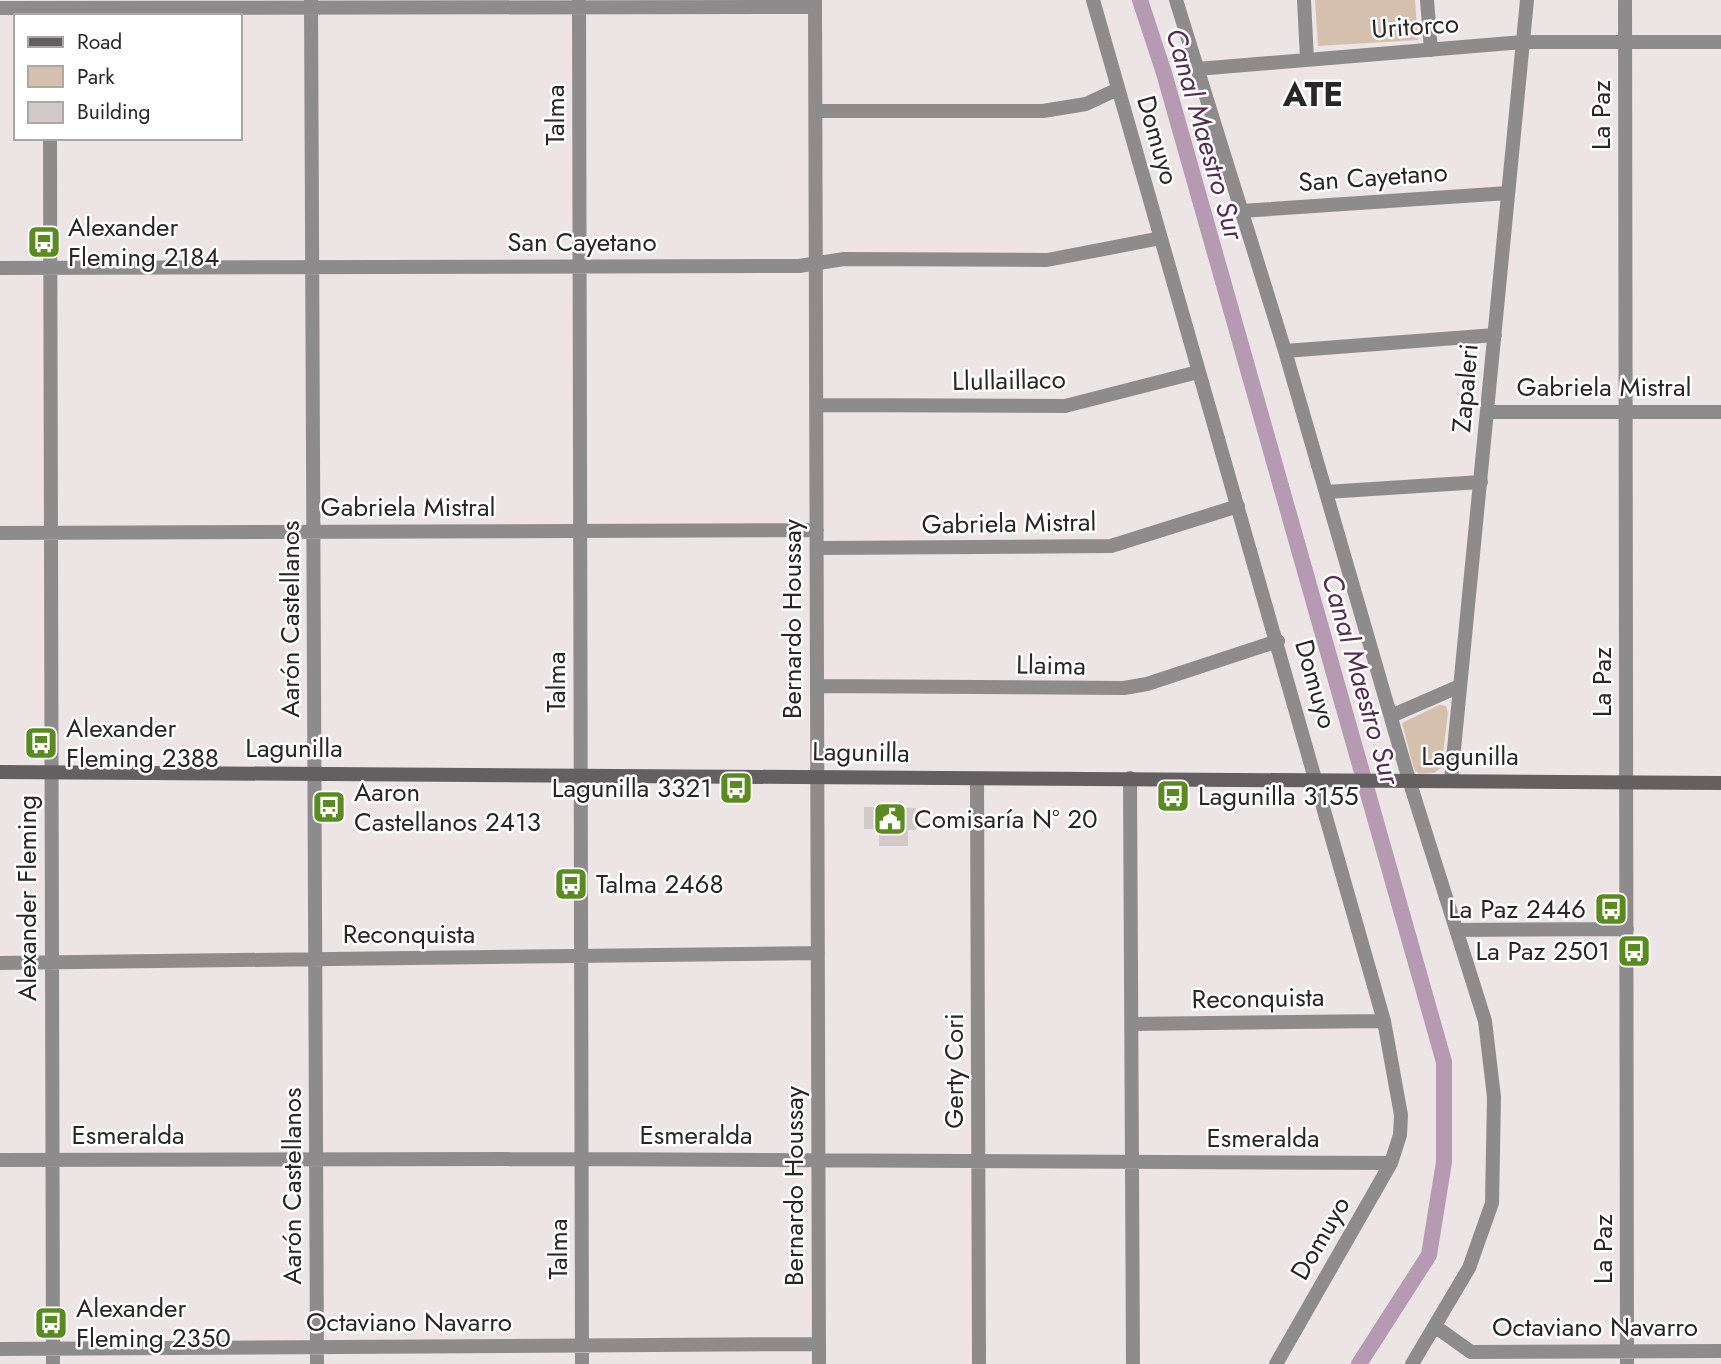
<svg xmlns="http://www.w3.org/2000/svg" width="1721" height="1364" font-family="Jost,sans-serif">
<rect width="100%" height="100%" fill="#ece4e5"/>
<!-- green -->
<path fill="#d5c0ae" d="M1315 0H1415L1418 40 1318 46Z
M1439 705 1446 706 1448 713 1441 768 1434 773 1419 774 1414 769 1402 723Z"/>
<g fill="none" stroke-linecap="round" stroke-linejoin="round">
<!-- canal -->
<path stroke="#b59ab2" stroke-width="16" d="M1140 0 1164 73 1444 1062V1162L1429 1255 1359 1364"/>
</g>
<!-- building -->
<path fill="#d1cac8" d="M864 807 916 808V830H908V846H879V829H864Z"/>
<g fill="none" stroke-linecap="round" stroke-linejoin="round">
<!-- street -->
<path stroke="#8e8b8c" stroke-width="14" d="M311 0 317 1364
M579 0 582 1364
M815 0 819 1364
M1093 0 1384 1021 1401 1115 1400 1135 1391 1163 1276 1364
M1176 0 1285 351 1409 780 1485 1021 1494 1097 1492 1203 1469 1268 1412 1364
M1304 0 1307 59
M1427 0 1431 50
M1625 0 1627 1364
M0 8 815 7
M1197 69 1523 42H1721
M816 111H1043L1086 104 1118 89
M50 138 53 1364
M1241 211 1508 193
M0 268 799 266 844 259 1047 260 1161 238
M1285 351 1495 335
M817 405 1065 406 1198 372
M1488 412H1721
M1326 492 1481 482
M0 533 817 530
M817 548 1111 546 1238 506
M817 686 1124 688 1147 684 1278 641
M1391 716 1460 686
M1130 778 1133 1364
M977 779 979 1364
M1451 780 1527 0
M1457 930 1627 929
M0 963 818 953
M1132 1024 1384 1021
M0 1160 582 1159 1391 1163
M1436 1327 1471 1352 1721 1351
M0 1349 819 1344"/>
<!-- secondary -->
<path stroke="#646062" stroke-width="14" d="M0 772 1721 783"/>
</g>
<!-- icons -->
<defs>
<symbol id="bus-square" viewBox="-11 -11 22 22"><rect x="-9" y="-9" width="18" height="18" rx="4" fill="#5a8b20" stroke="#fff"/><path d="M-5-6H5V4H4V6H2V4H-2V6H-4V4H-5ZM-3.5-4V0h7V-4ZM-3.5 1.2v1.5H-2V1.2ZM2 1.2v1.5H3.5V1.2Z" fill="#fff"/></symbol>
<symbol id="civic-square" viewBox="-11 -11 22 22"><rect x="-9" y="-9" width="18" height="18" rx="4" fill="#5a8b20" stroke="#fff"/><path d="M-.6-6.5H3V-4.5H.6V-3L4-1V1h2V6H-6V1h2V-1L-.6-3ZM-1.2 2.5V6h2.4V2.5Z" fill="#fff"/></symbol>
</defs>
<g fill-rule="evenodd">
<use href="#bus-square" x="25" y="223" width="38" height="38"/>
<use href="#bus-square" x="22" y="724" width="38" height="38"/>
<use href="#bus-square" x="717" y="769" width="38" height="38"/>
<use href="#bus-square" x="1154" y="777" width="38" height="38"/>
<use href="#bus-square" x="310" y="788" width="38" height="38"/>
<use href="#civic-square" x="871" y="800" width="38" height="38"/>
<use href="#bus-square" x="552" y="865" width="38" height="38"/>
<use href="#bus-square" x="1592" y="890" width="38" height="38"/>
<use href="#bus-square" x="1615" y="932" width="38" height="38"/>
<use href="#bus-square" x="32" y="1304" width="38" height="38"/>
</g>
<g text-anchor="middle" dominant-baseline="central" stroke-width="5" stroke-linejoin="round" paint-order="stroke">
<!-- street labels -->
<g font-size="26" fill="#282626" stroke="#fff">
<text transform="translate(1415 26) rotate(-4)">Uritorco</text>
<text transform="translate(555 115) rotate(-90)">Talma</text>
<text transform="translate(1601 115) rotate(-90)">La Paz</text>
<text transform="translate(1158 140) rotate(74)">Domuyo</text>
<text transform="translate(1373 177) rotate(-4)">San Cayetano</text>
<text x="582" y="242">San Cayetano</text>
<text transform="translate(1009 380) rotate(-1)">Llullaillaco</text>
<text x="1604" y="387">Gabriela Mistral</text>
<text transform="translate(1465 388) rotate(-85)">Zapaleri</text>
<text x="408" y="507">Gabriela Mistral</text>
<text transform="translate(1009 523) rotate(-1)">Gabriela Mistral</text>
<text transform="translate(290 619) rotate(-90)">Aarón Castellanos</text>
<text transform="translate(792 619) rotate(-90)">Bernardo Houssay</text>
<text transform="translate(1051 665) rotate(1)">Llaima</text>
<text transform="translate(556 682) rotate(-90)">Talma</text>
<text transform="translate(1602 682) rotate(-90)">La Paz</text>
<text transform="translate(1316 684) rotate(74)">Domuyo</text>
<text x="294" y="748">Lagunilla</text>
<text transform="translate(861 752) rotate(1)">Lagunilla</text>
<text x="1470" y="756">Lagunilla</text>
<text transform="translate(27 898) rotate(-90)">Alexander Fleming</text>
<text x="409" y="934">Reconquista</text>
<text transform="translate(1258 998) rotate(-1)">Reconquista</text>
<text transform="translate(954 1071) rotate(-90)">Gerty Cori</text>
<text x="128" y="1135">Esmeralda</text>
<text x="696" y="1135">Esmeralda</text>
<text x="1263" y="1138">Esmeralda</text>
<text transform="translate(292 1186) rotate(-90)">Aarón Castellanos</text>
<text transform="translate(794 1186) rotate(-90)">Bernardo Houssay</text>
<text transform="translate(1320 1238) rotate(-60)">Domuyo</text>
<text transform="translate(558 1249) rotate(-90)">Talma</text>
<text transform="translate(1603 1249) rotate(-90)">La Paz</text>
<text x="409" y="1322">Octaviano Navarro</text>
<text x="1595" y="1327">Octaviano Navarro</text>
</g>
<!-- poi labels -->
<g font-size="26" fill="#282626" stroke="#fff" text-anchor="start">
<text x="68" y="227">Alexander<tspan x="68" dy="30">Fleming 2184</tspan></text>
<text x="66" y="728">Alexander<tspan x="66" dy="30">Fleming 2388</tspan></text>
<text x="712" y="788" text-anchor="end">Lagunilla 3321</text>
<text x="354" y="792">Aaron<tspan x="354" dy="30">Castellanos 2413</tspan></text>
<text x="1198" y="796">Lagunilla 3155</text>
<text x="914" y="819">Comisaría N° 20</text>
<text x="596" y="884">Talma 2468</text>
<text x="1586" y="909" text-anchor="end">La Paz 2446</text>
<text x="1610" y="951" text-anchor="end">La Paz 2501</text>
<text x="76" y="1308">Alexander<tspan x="76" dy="30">Fleming 2350</tspan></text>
</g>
<!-- water labels -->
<g font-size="28" font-style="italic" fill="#552e52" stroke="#fff">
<text transform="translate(1205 134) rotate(74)">Canal Maestro Sur</text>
<text transform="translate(1361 679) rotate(74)">Canal Maestro Sur</text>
</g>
<!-- district labels -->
<g font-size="33" font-weight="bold" fill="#282626" stroke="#fff">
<text x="1313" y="94">ATE</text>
</g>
</g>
<!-- legend -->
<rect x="14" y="14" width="228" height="126" fill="#ffffff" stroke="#a9a8a8" stroke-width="2"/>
<rect x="28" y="37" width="35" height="10" fill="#646062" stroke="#a9a8a8" stroke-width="2"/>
<text x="77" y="49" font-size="21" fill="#282626">Road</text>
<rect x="28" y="66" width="35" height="21" fill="#d5c0ae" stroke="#a9a8a8" stroke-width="2"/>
<text x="77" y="84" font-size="21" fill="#282626">Park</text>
<rect x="28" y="102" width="35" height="21" fill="#d1cac8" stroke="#a9a8a8" stroke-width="2"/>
<text x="77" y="119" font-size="21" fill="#282626">Building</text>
</svg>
